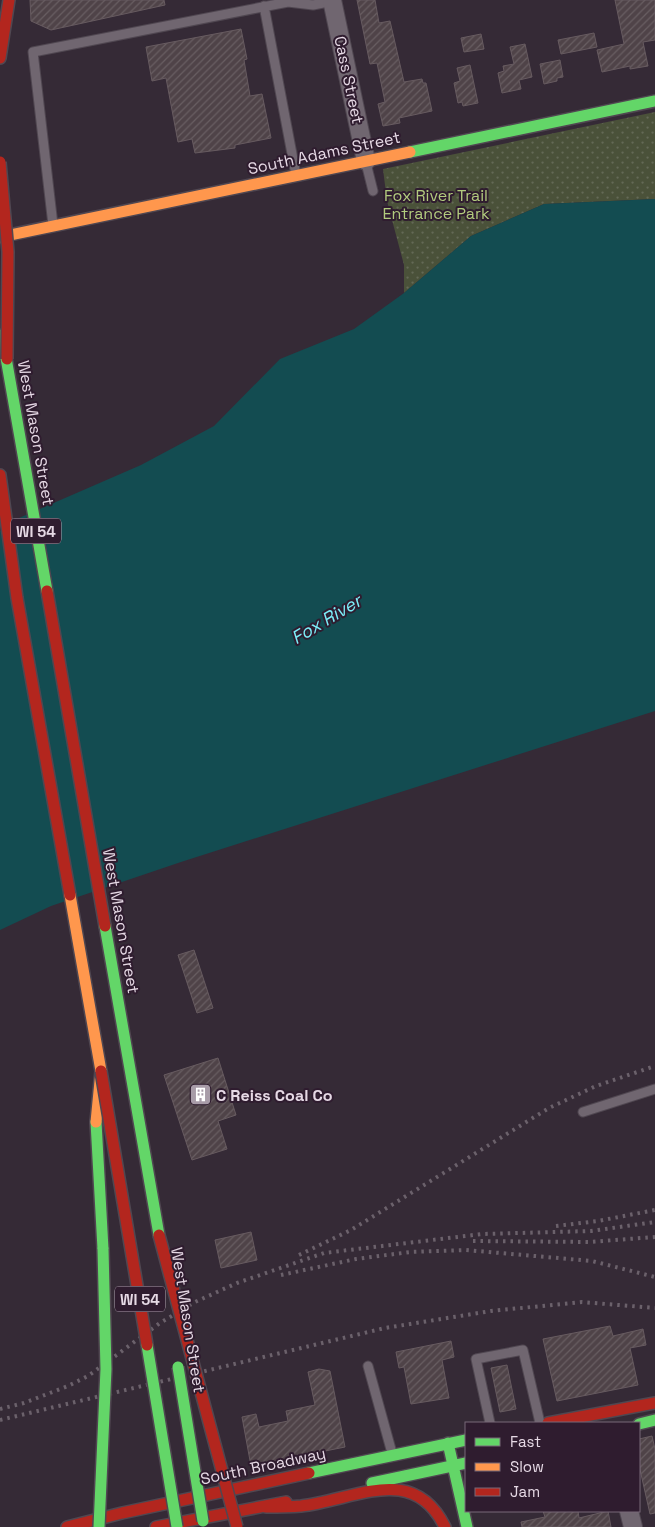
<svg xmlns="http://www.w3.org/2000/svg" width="655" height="1527" font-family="'Space Grotesk',sans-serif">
<defs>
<pattern id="grass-dots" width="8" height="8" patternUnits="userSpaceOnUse" patternTransform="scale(1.25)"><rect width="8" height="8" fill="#4a5139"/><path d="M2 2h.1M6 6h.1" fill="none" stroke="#646956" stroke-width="1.8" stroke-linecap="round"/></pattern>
<pattern id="building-hatch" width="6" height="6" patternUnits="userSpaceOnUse" patternTransform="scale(1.25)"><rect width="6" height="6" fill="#4f4348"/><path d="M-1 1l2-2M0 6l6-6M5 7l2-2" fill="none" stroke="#685e62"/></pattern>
</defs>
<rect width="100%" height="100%" fill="#352a36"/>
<!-- grass -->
<path fill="url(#grass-dots)" d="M655 112V199L544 204 471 236 404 293V265L387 201 383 169Z"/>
<!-- water -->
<path fill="#134c51" d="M655 199V711L181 862 51 906 0 930V531L19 518 141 465 214 426 280 359 354 329 404 293 471 236 544 204Z"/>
<!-- building -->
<path fill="url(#building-hatch)" stroke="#675b60" d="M30 0H164L165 5 51 30 31 21Z
M357 0H375L379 23 390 21 404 82 422 79 423 83H426L432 111 399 118 400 123 383 126 378 104 385 102 377 63 370 64Z
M615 0H655V40L643 42 648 66 630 69V66L602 72 597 50 624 44Z
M241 29 247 59 244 60 250 96 262 94 271 138 235 145V148L195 153 192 139 178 142 166 78 152 81 146 47Z
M594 33 597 47 561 54 558 40Z
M481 34 484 49 464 52 461 38Z
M525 44 532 77 519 80 521 89 502 93 498 73 504 71 503 66 514 64 510 47Z
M560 60 563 77 557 78V81L544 84 540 64Z
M470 65 478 103 463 106 462 102 458 103 454 83 460 81 457 68Z
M194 950 213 1008 197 1013 178 955Z
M218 1058 236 1115 218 1121 227 1149 192 1160 164 1075Z
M251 1232 257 1260 221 1268 215 1240Z
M610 1326 613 1336 643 1329 646 1345 630 1348 638 1385 557 1401 543 1339Z
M451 1341 454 1357 442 1360 449 1398 411 1404 404 1367 399 1368 396 1352Z
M507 1365 516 1409 500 1412 491 1368Z
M319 1369 330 1371 345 1447 251 1466 242 1417 256 1414 259 1427 288 1421 286 1411 315 1405 308 1372Z
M652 1436 655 1449V1513L650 1514 639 1465V1439Z
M543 1511H578L579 1518 608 1511 611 1527H522L521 1522 545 1517Z"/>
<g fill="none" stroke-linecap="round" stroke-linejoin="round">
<defs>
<path id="lane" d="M264 6 296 175
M366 163 373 191
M53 225 33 52 288 2 313 5 333 1
M583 1112 655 1089
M368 1366 392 1453
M490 1423 476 1359 523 1350 540 1423"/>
<path id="street" d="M332 0 366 161
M629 1511 633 1527"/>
<path id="fast" d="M410 152 655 101
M2 335 47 591
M105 926 159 1235
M96 1122 103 1249
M639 1424 655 1420
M448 1443 467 1527
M309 1473 466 1440
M372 1483 466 1463"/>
<path id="slow" d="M0 237 410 152
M70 895 101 1071 96 1122"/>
<path id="jam" d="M0 58 9 0
M0 475 17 598 70 895
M47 591 105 926
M548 1423 655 1403
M266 1507C277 1507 289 1507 301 1506 355 1500 413 1462 445 1527
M67 1527 122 1513 309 1473
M156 1527 286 1502"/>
</defs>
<!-- lane casing -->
<use href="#lane" stroke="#504751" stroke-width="11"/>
<!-- street casing -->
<use href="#street" stroke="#504751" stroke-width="20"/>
<!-- fast casing -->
<use href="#fast" stroke="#504751" stroke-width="14"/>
<!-- slow casing -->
<use href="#slow" stroke="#504751" stroke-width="14"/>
<!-- jam casing -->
<use href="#jam" stroke="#504751" stroke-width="14"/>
<!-- lane -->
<use href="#lane" stroke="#706670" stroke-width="9"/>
<!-- street -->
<use href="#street" stroke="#706670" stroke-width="18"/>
<!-- fast -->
<use href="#fast" stroke="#63d668" stroke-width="11"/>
<!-- slow -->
<use href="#slow" stroke="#ff974d" stroke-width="11"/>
<!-- jam -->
<use href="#jam" stroke="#b3261e" stroke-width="11"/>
<!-- rail -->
<path stroke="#6b616b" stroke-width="4" stroke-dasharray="2.5 5" stroke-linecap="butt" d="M556 1226 598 1221 655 1210
M473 1241 589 1242 655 1237
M299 1255 351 1230 549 1108 596 1086 655 1066
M281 1275 356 1259 410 1252 466 1250 592 1261 655 1277
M0 1409 24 1403 68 1386 88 1376 160 1323 195 1302 237 1283 324 1253 482 1234 591 1231 655 1222
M0 1420 385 1328 491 1311 582 1302 655 1308"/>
<defs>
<path id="fast-bridge" d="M147 1345 177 1527
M178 1367 203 1521
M99 1527 106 1369 103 1249"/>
<path id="jam-bridge" d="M0 162 8 252 7 359
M101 1071 147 1345
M159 1235 237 1527"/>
</defs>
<!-- fast-bridge casing -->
<use href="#fast-bridge" stroke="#504751" stroke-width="14" stroke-linecap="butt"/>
<!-- jam-bridge casing -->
<use href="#jam-bridge" stroke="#504751" stroke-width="14" stroke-linecap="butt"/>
<!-- fast-bridge -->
<use href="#fast-bridge" stroke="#63d668" stroke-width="11"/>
<!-- jam-bridge -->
<use href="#jam-bridge" stroke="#b3261e" stroke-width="11"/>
</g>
<!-- icons -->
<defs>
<symbol id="building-square" viewBox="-11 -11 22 22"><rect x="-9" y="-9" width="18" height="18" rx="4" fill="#a89ca8" stroke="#2f1c2f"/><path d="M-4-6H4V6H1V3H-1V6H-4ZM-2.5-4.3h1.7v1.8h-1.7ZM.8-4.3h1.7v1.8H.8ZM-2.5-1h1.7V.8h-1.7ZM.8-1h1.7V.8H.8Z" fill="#fff"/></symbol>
</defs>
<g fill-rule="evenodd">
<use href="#building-square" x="188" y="1082" width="25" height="25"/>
</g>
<g text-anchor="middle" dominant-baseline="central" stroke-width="4" stroke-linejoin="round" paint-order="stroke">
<!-- shield labels -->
<g fill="#2f1c2f" stroke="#afa0ae" stroke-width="1">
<rect x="11" y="518.5" width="50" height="25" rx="4"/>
<rect x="115" y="1286.5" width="50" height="25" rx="4"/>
</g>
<g font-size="15" font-weight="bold" fill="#e6d9e5">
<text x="36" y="531">WI 54</text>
<text x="140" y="1299">WI 54</text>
</g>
<!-- street labels -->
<g font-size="16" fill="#e6d9e5" stroke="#2f1c2f">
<text transform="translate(349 80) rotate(78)">Cass Street</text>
<text transform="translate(324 153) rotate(-12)">South Adams Street</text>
<text transform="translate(36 433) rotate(80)">West Mason Street</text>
<text transform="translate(121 921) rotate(80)">West Mason Street</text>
<text transform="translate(188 1320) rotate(81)">West Mason Street</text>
<text transform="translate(263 1466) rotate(-12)">South Broadway</text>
</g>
<!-- park labels -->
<g font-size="16" fill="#b2cb7e" stroke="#2f1c2f">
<text x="436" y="195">Fox River Trail<tspan x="436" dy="18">Entrance Park</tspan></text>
</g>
<!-- poi labels -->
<g font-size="16" font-weight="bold" fill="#e6d9e5" stroke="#2f1c2f" text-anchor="start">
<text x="216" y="1095">C Reiss Coal Co</text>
</g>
<!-- water labels -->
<g font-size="18" font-style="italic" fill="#7ceff9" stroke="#2f1c2f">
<text transform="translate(326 619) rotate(-31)">Fox River</text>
</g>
</g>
<!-- legend -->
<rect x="465" y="1422" width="175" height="90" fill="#2f1c2f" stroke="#786878"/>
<rect x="475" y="1438" width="25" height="8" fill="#63d668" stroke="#786878"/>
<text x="510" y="1447" font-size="15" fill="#e6d9e5">Fast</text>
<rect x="475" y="1463" width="25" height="8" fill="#ff974d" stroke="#786878"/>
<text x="510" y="1472" font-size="15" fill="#e6d9e5">Slow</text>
<rect x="475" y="1488" width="25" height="8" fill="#b3261e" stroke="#786878"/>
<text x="510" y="1497" font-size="15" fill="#e6d9e5">Jam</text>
</svg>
